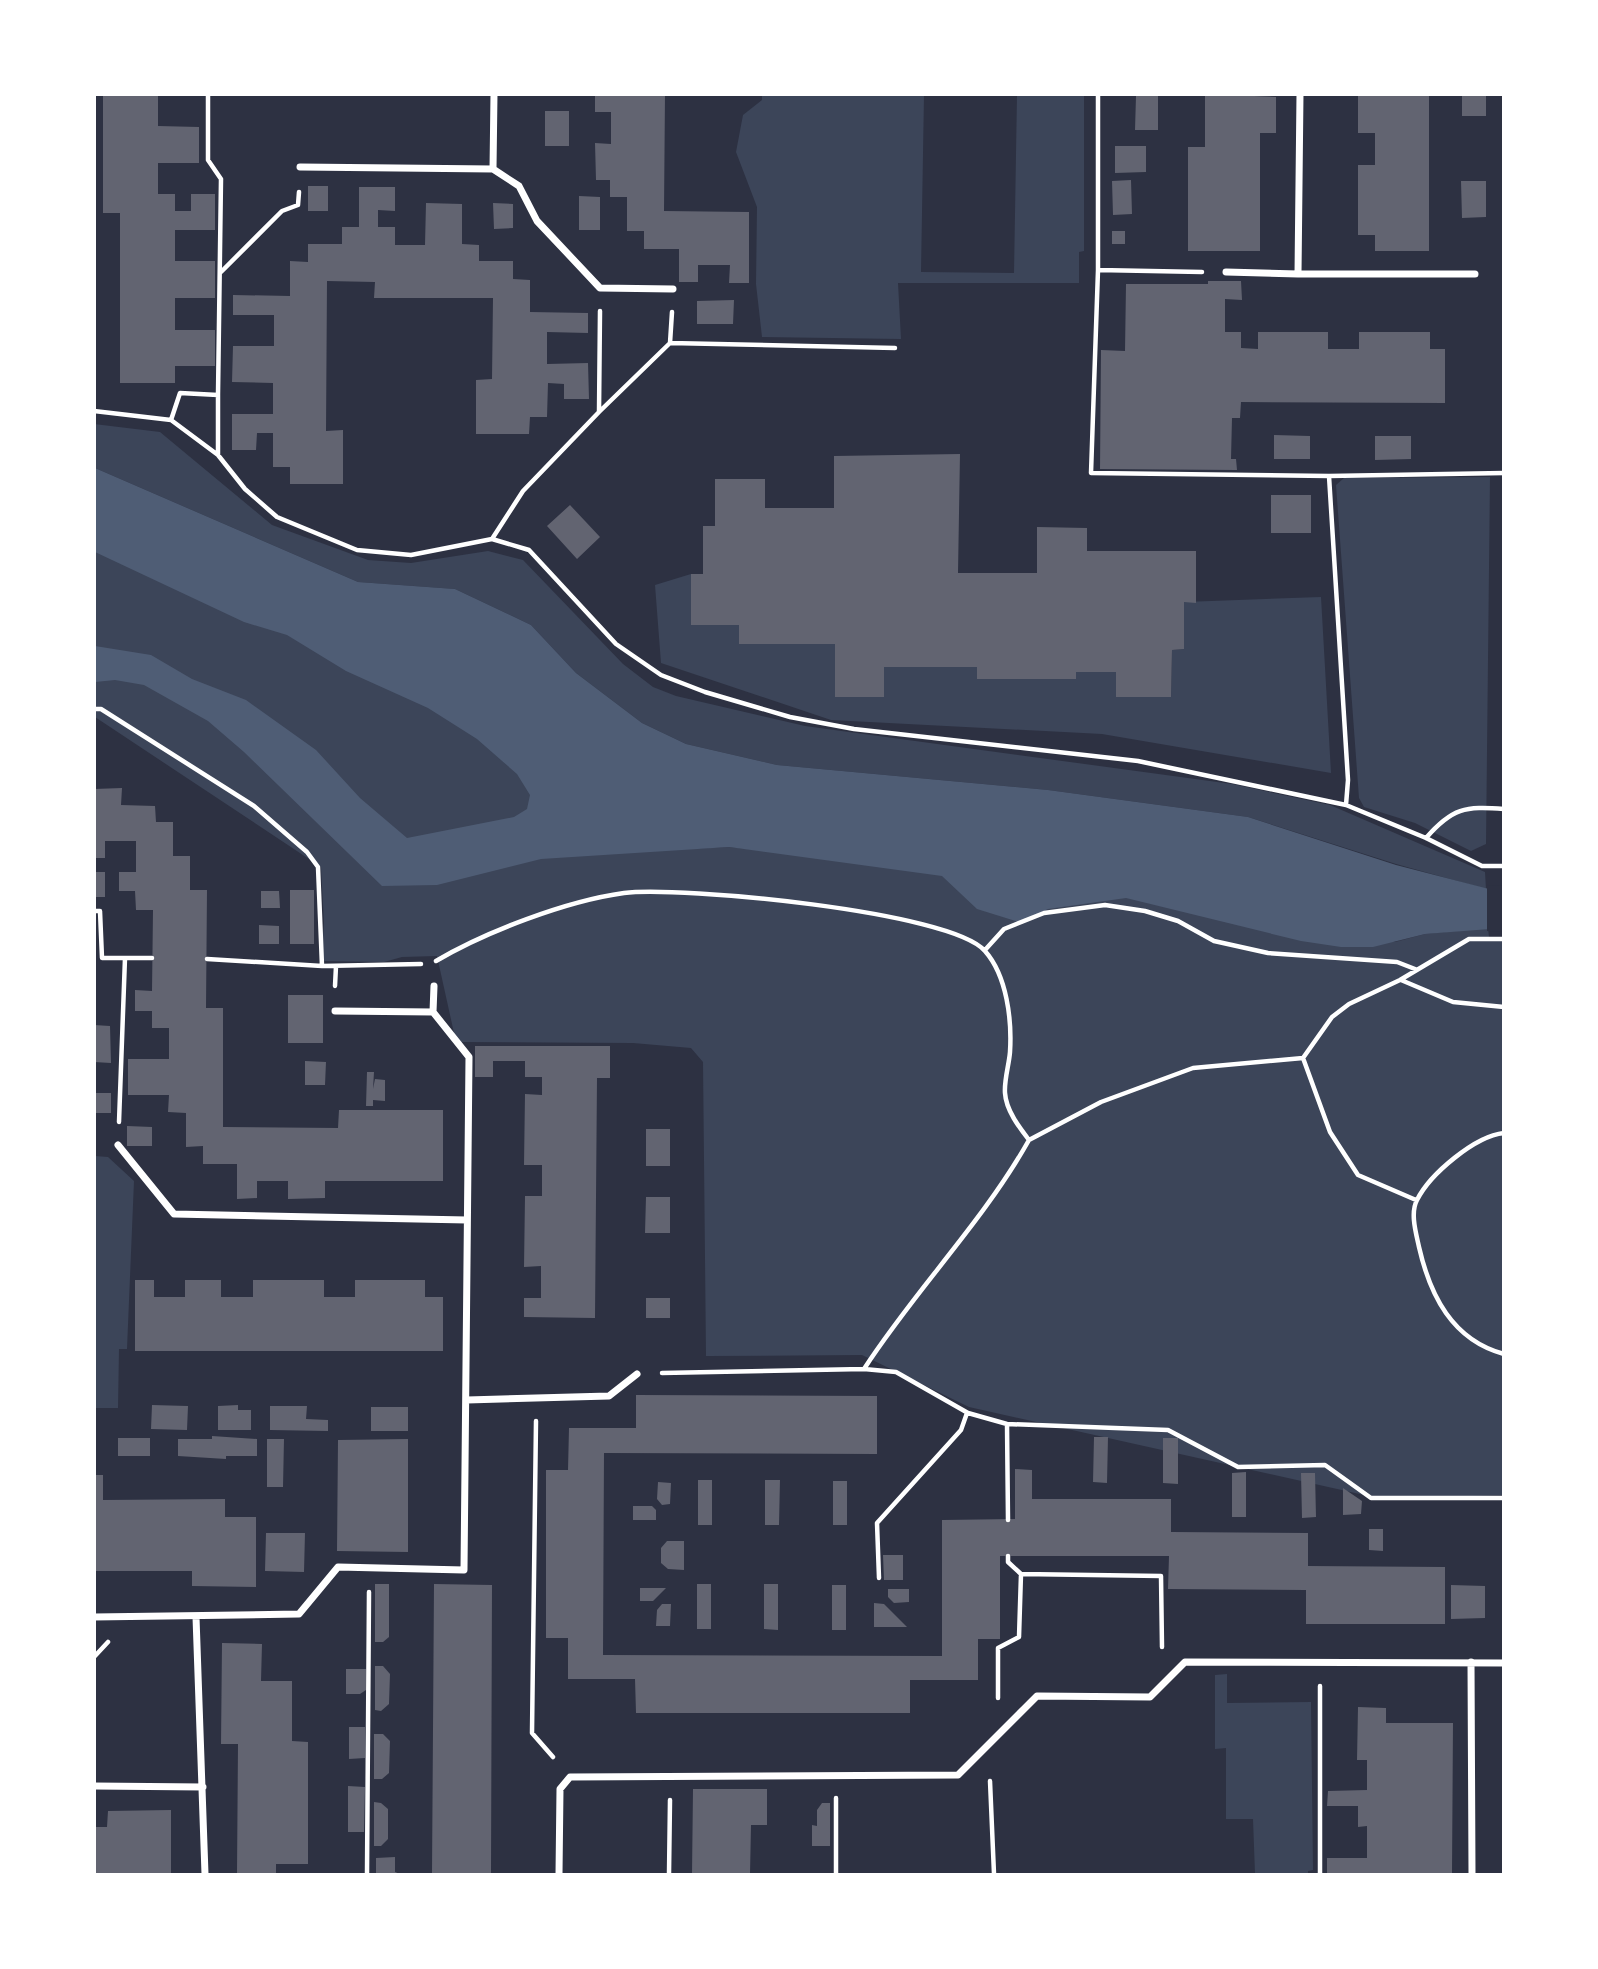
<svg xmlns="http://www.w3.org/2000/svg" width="1598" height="1969" font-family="Overpass,sans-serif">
<rect width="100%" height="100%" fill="#2d3142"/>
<!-- green -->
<path fill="#3c4559" d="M762 95H924L921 272 1014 273 1017 95H1084V251L1079 252V283H898L901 339 762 337 756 284 757 207 736 152 743 115 762 100Z
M94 424 160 432 272 525 368 560 411 563 488 551 523 560 623 664 653 687 676 696 805 726 1232 784 1330 805 1485 872 1486 889 1396 864 1248 817 1048 790 777 765 686 744 642 723 576 673 531 625 455 589 358 582 95 468Z
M1490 477 1486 844 1471 851 1415 823 1364 807 1359 798 1336 485 1344 478Z
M95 536 356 651 690 849 729 847 802 855 1125 896 1395 942 1425 934 1488 928 1489 937H1504L1503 1495 1382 1499 969 1407 862 1355 706 1356 703 1062 691 1048 633 1043 456 1042 437 956 402 957 384 962 321 961 324 923 321 867 95 717Z
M691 574 692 625H739L835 644V697L884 667H977L1076 679V672H1116V697H1171L1172 650 1184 649V602L1321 597 1331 773 1102 734 831 720 661 663 655 585Z
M95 1156 108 1157 134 1181 127 1349H119L118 1408H95Z
M1227 1674V1703L1311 1702 1313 1870 1308 1871V1874H1255L1253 1819H1226V1748L1215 1749V1675Z"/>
<!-- water -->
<path fill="#4f5d75" d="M95 468 358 582 455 589 531 625 576 673 642 723 686 744 777 765 1048 790 1248 817 1396 865 1489 889 1503 928 1425 934 1373 947H1341L1301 941 1126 898 1048 909 1019 922 977 909 942 876 729 847 541 859 437 885 382 886 244 752 208 721 144 685 115 680 95 682V646L151 655 192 679 246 700 316 750 360 798 407 838 514 817 527 809 530 795 517 774 477 739 428 708 346 671 287 635 244 622 95 552Z"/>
<!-- pier -->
<path fill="#2d3142" d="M1487 885 1504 886V932L1487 931Z"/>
<!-- building -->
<path fill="#626471" d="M103 94H158V126L199 127V163H158V194H175V211H191V194H215V230H175V261H215V298H175V330H215V366H175V383H120V213H103Z
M595 94H665L664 211 749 212V283H729L730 265H698V282H679V249H644V231H627V197H610V180H596L595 143 611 144V112H595Z
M1205 94 1276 97V133H1260V251H1188V147H1205Z
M1358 94H1429V251H1375V235H1358V165H1375V133H1358Z
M1462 94H1486V116H1462Z
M1136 96H1158V130H1135Z
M545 111H569V146H545Z
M1115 146H1146V172L1115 173Z
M1131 180 1132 214 1113 215 1112 181Z
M1461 181H1486V217L1462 218Z
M308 186H328V211H308Z
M359 187H395V211L378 210V227H395V245H425L426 203 462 204V244L479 245V261H513V279L530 280V312L588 313V333L547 332V364L588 363 589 399H564V384L548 383 547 417H530L529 434H476V380L492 379 493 298H374L375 282 327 281 326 431 343 430V484H290V467H273V433H257L256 450H232V414H273V383L232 382 233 346H274V315H233V295L290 296V261L308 262V244H342V227H359Z
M579 196 600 197V230H579Z
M493 203 513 204V228L494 229Z
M1112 231H1125V244H1112Z
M1208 281H1241L1242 300 1225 299V332H1241V348L1258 349V332H1328V349H1359V332H1430V349H1445V403L1241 402 1240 418H1232L1231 459H1236L1237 470 1100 469 1101 350 1125 351 1126 284H1208Z
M734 300 733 324H697V301Z
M1274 435 1310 436V459H1274Z
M1375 436H1411V459L1375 460Z
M960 454 958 573H1037V527L1087 528V551H1196V603L1184 602V649L1172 650 1171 697H1116V672H1076V679H977V667H884V697H835V644H739V625H691V574H703V526H715V479H765V508H834V456Z
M1271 495H1311V533H1271Z
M570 505 600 537 577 559 547 526Z
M122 788 121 805 155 806 156 822H173V856H190V890H207L206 1008H223V1127L338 1128 339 1110H443V1181H325V1198L288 1199V1181H257V1198L237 1199V1164H203V1146L186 1147V1113L168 1112 169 1095H128V1059H169V1028H152V1011H135V990L152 991 153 910H136L135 891H119V872H136V841H105V858H94V789Z
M94 872H105V897H94Z
M290 890H314V944H290Z
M261 891H279L280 908H261Z
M259 925 279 926V944H259Z
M288 995H323V1043H288Z
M94 1025 110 1026 111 1063 94 1062Z
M475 1046H610V1078H597L595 1318 524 1317V1298H541V1266L524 1267 525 1196H542V1165H524L525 1094 542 1095V1077H525V1061H493V1077H475Z
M305 1061 326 1062 325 1085H305Z
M367 1072H374L373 1089 375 1079 385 1080V1101L373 1100V1106H366Z
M94 1093H111V1113H94Z
M127 1126 152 1127V1146H127Z
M646 1129H670V1166H646Z
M646 1197H670V1233H645Z
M135 1280H154V1297H185V1280H221V1297H253V1280H324V1297H355V1280H425V1297H443V1351H135Z
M646 1298H670V1318H646Z
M636 1395 877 1396V1454L604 1453 603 1655 942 1656V1520L1015 1519V1469L1032 1470V1499H1171V1532L1308 1533V1566L1445 1567V1624H1306V1590L1168 1589 1169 1556H1000V1639H978V1680H910V1713H636L635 1679H568V1638H546V1470H568L569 1428H636Z
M152 1405 188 1406 187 1430 151 1429Z
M238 1405V1410H251V1430H218V1406Z
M270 1406H307L306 1419 328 1420V1431L270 1430Z
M371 1407H408V1431H371Z
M212 1436 257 1439V1456H226V1459L178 1456V1439H212Z
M1094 1437H1108L1107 1483 1093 1482Z
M118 1438H150V1456H118Z
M1163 1438H1178V1484L1163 1483Z
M267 1439H284L283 1487H267Z
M408 1439V1552L337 1551 338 1440Z
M1246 1472V1517H1232V1473Z
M1301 1473H1315L1316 1517 1302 1518Z
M94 1475H103V1500L225 1499V1517H256V1587L192 1586V1571H94Z
M698 1480H712V1525H698Z
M765 1480H780L779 1525H765Z
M833 1481H847V1525H833Z
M658 1482 671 1483 670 1504 662 1505 657 1499Z
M1343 1488 1362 1501 1361 1514 1343 1515Z
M633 1506H652L656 1510V1520H633Z
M1369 1529H1383V1551L1369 1550Z
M266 1533H305L304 1572 265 1571Z
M667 1541H684V1570L668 1569 661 1563V1548Z
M883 1555H903V1580H884Z
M375 1584H389V1637L383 1642H375Z
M434 1584 492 1585 491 1874H432Z
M697 1584H711V1629H697Z
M764 1584H778V1630L764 1629Z
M832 1585H846V1630H832Z
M1451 1585 1485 1586V1618L1451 1619Z
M640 1588H666L653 1601H640Z
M888 1589H909V1602L894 1603 888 1597Z
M874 1603 884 1604 907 1627H874Z
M662 1604H671L670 1626H656L657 1610Z
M222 1643 262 1644 261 1681H292V1741L308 1742V1864H276V1874H237L238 1744H221Z
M375 1666H383L390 1674 389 1704 381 1711 375 1710Z
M346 1669H366V1690L360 1694H346Z
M1358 1707 1386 1708V1723H1453L1452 1874H1327V1858H1367V1826L1358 1827V1806H1327L1328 1791 1367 1790V1760H1357Z
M349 1727H365V1758L349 1759Z
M374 1734H383L390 1741 389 1773 382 1779H374Z
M348 1786 365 1787 364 1832H348Z
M693 1789H767V1825H751L750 1874H692Z
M374 1802 381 1803 388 1809V1839L381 1846H374Z
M822 1803H830V1846H812V1825L817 1826V1810Z
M171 1810V1874H94V1827H107L108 1811Z
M395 1857V1872L400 1874H376V1858Z"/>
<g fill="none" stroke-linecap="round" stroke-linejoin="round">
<!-- path -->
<path stroke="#fff" stroke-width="4.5" d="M1098 94V270L1202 272
M1098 270 1091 473 1329 476 1348 780 1346 805
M221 272 282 211 298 205 299 192
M670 343 672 312
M94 411 171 420 218 455 245 489 277 517 357 550 411 555 492 539 529 550 616 644 661 675 705 692 790 717 854 729 1138 761 1346 805 1426 838 1482 866H1504
M599 412 670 343 895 348
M171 420 180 393 218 395 221 179 208 160V94
M218 455V395
M1329 476 1504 473
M492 539 523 491 599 412 600 311
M94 709H101L254 806 307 852 318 867 322 966 421 964
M1426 838C1452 808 1465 806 1504 809
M94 911H100L102 958H125L119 1122
M985 950 1004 929 1044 913 1105 905 1145 911 1178 921 1214 941 1268 953 1397 962 1415 969
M125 958H152
M207 959 322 966
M436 961C485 932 566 901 624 893 679 886 951 911 985 951 1007 976 1012 1020 1010 1052 1009 1065 1004 1080 1005 1093 1006 1110 1019 1127 1029 1140L1101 1102 1193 1068 1303 1058 1332 1017 1349 1004 1400 980 1469 939H1504
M1401 980 1453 1002 1504 1007
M335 986 336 966
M1303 1058 1330 1132 1358 1175 1416 1200
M1504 1133C1475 1136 1430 1174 1417 1200 1410 1213 1416 1233 1419 1247 1430 1295 1452 1340 1504 1354
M864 1369C915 1290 983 1222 1029 1140
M662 1373 864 1369 896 1372 968 1413 1007 1424 1168 1430 1238 1467 1325 1465 1371 1498H1504
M536 1421 532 1733 553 1757
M1007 1424 1008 1520
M1008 1556V1562L1021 1574
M879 1578 877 1523 961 1430 967 1413
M94 1657 108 1642
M1320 1686V1874
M998 1698V1648L1019 1637 1021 1574 1161 1576 1162 1647
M990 1781 994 1874
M367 1874 369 1592
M669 1874 670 1800
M836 1874V1798"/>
<!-- minor -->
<path stroke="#fff" stroke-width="7" d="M1300 94 1298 274H1475
M300 167 493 169 494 94
M493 169 519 186 537 221 600 288 673 289
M1226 272 1298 274
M433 1012 434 986
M118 1145 174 1214 467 1220
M467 1400 609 1396 637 1374
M94 1617 299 1614 338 1567 464 1570 469 1057 433 1012 335 1011
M196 1617 205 1874
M1471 1662 1472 1874
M94 1786 203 1787
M559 1874 560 1789 570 1777 958 1775 1037 1696 1150 1697 1185 1662 1504 1663"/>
</g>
<!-- border -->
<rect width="1598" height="1969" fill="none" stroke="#ffffff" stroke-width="192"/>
</svg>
